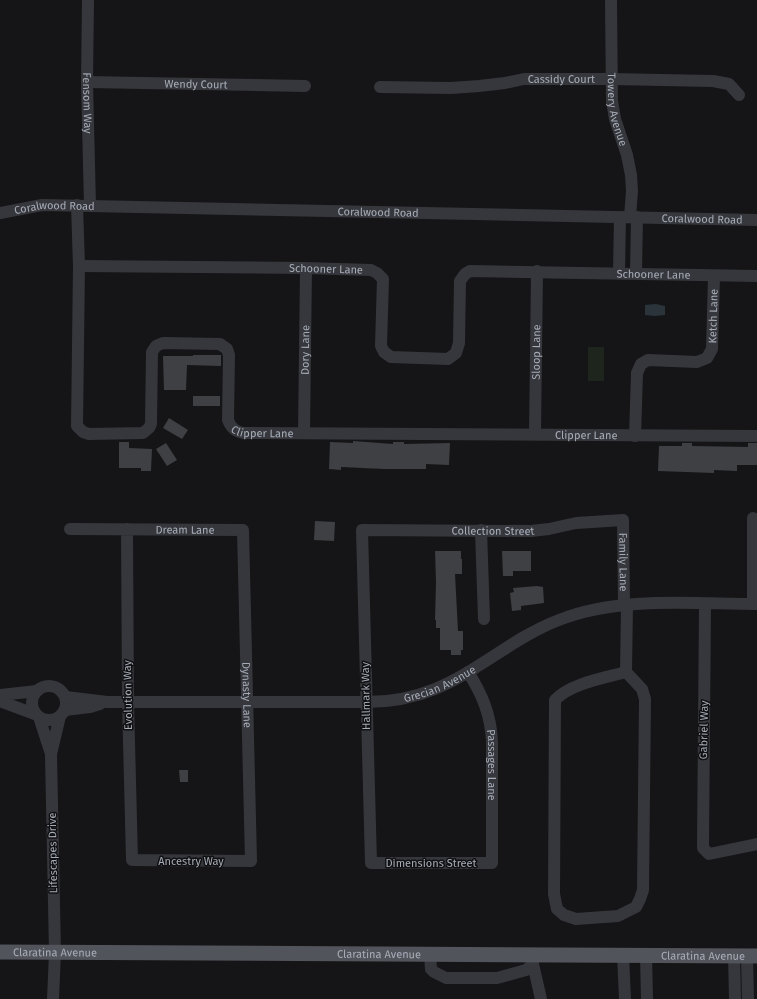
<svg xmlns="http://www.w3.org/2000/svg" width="757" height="999" font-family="'Fira Sans',sans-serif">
<rect width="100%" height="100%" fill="#151517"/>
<!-- green -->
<path fill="#1d251d" d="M588 347H604V381H588Z"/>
<!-- water -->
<path fill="#2b343b" d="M656 304 665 306V315L655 316 645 315V305Z"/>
<!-- building -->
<path fill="#3f4044" d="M193 355H221V366L187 365 186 390H164L163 356H193Z
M193 396H220V406H193Z
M169 418 188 430 182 439 163 428Z
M353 441 393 444V442H404V444L450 443 449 465 426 464V469H384L341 467V470L329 469 330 442 353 443Z
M119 442H129V448L152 449 151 471H141V468H119Z
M166 443 177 460 167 466 156 449Z
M682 443H692V446L748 447V443H757V465H737V471L714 470V473L658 471 659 446H682Z
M315 521 335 522 334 541 314 540Z
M435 551H461V559H462V574H455L458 631H463V650H461V655H451V650H440V628H436V620H435L436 582Z
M502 551H531V571H513V576H503Z
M537 586 543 587 544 603 521 606V610L512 611 510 593 514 592 513 588Z
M179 770H188V782H180Z"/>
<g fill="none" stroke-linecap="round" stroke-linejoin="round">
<!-- minor -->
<g stroke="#36373c" stroke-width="12">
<path id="s1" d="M88 0 87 82 90 206"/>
<path id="s2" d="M611 0 612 101 615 119 627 155 631 175 632 191 630 217"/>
<path id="s3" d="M87 82 305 86"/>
<path id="s4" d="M380 87 451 88 479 86 505 83 524 79H611L713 81 729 84 739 95"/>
<path id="s5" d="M77 205 79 266 77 426 83 432 89 434 143 433 149 428 151 424 152 352 156 346 163 343 220 344 227 349 229 355 228 420C231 428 235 431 243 433L757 436"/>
<path id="s6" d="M0 213 42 205 757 220"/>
<path id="s7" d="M79 266 306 268 371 270 377 273 383 279 381 346 384 352 391 357 448 359 456 353 459 343 460 281 465 274 470 271 757 276"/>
<path d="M619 273 620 217"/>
<path d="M636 273 637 217"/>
<path id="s8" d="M304 433 306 268"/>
<path id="s9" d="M535 434 537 271"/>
<path id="s10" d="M635 436 637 373 641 364 648 360 697 362 707 358 712 349 714 276"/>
<path id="s11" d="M70 529 243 530 251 861 132 860 128 702 127 529"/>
<path d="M481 530 484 619"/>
<path d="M705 604 703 848 709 854 757 844"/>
<path d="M753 604V518"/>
<path id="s12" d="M468 672C482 694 491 715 492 742V863H371L362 530 531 531 549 529 576 523 623 520 624 605"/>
<path d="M626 672C605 678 571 683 555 700L554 894 557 909 564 915 576 919 618 916 636 907 640 899 643 890 645 699 642 689 626 672 627 605"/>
<circle cx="49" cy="703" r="17"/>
<path d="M0 695 37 691"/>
<path id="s13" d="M66 697 107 702H367C390 702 413 698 435 689 479 671 514 637 559 620 619 596 693 604 757 604"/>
<path d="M0 701 37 715"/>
<path d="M65 710 90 707 100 704"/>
<path d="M39 717 51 754"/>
<path d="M430 954 431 969 434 972 446 978H497L526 970 533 964V955"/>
<path d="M623 955 625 999"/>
<path d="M646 955 647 999"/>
<path d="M734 955 735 999"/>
<path d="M747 955 748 999"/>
<path d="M533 964 541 999"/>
<path d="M53 999 55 953 51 754 60 716"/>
</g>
<!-- major -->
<path stroke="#52545b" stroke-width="15" id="s14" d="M0 952 757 956"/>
</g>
<g text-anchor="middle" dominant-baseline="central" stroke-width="3" stroke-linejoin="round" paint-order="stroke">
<!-- street labels -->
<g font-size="11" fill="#a6acb7" stroke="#101012">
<text stroke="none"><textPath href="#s4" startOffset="182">Cassidy Court</textPath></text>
<text stroke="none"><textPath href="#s3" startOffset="109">Wendy Court</textPath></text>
<text stroke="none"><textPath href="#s1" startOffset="103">Fensom Way</textPath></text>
<text stroke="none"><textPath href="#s2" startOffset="110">Towery Avenue</textPath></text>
<text stroke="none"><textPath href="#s6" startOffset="55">Coralwood Road</textPath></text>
<text stroke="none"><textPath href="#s6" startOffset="379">Coralwood Road</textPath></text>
<text stroke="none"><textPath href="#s6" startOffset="703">Coralwood Road</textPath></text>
<text stroke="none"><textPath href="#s7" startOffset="247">Schooner Lane</textPath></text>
<text stroke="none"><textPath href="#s7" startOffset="727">Schooner Lane</textPath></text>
<text stroke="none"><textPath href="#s10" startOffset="184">Ketch Lane</textPath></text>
<text stroke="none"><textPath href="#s8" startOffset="83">Dory Lane</textPath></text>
<text stroke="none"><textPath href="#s9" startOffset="82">Sloop Lane</textPath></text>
<text stroke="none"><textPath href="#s5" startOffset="566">Clipper Lane</textPath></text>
<text stroke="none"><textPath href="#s5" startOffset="890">Clipper Lane</textPath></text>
<text stroke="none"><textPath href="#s11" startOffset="115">Dream Lane</textPath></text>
<text stroke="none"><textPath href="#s12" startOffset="781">Collection Street</textPath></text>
<text stroke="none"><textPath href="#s12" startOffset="954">Family Lane</textPath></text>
<text stroke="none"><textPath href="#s13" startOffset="377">Grecian Avenue</textPath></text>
<text transform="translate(128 695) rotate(-91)">Evolution Way</text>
<text stroke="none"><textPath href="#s11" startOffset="338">Dynasty Lane</textPath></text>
<text transform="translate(366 696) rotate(-91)">Hallmark Way</text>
<text transform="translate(704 730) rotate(-89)">Gabriel Way</text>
<text stroke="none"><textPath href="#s12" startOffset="98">Passages Lane</textPath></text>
<text transform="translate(53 853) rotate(-91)">Lifescapes Drive</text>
<text x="191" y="861">Ancestry Way</text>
<text x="431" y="863">Dimensions Street</text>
<text stroke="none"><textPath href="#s14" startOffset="55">Claratina Avenue</textPath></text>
<text stroke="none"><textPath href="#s14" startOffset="379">Claratina Avenue</textPath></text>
<text stroke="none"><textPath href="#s14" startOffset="703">Claratina Avenue</textPath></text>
</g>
</g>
</svg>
